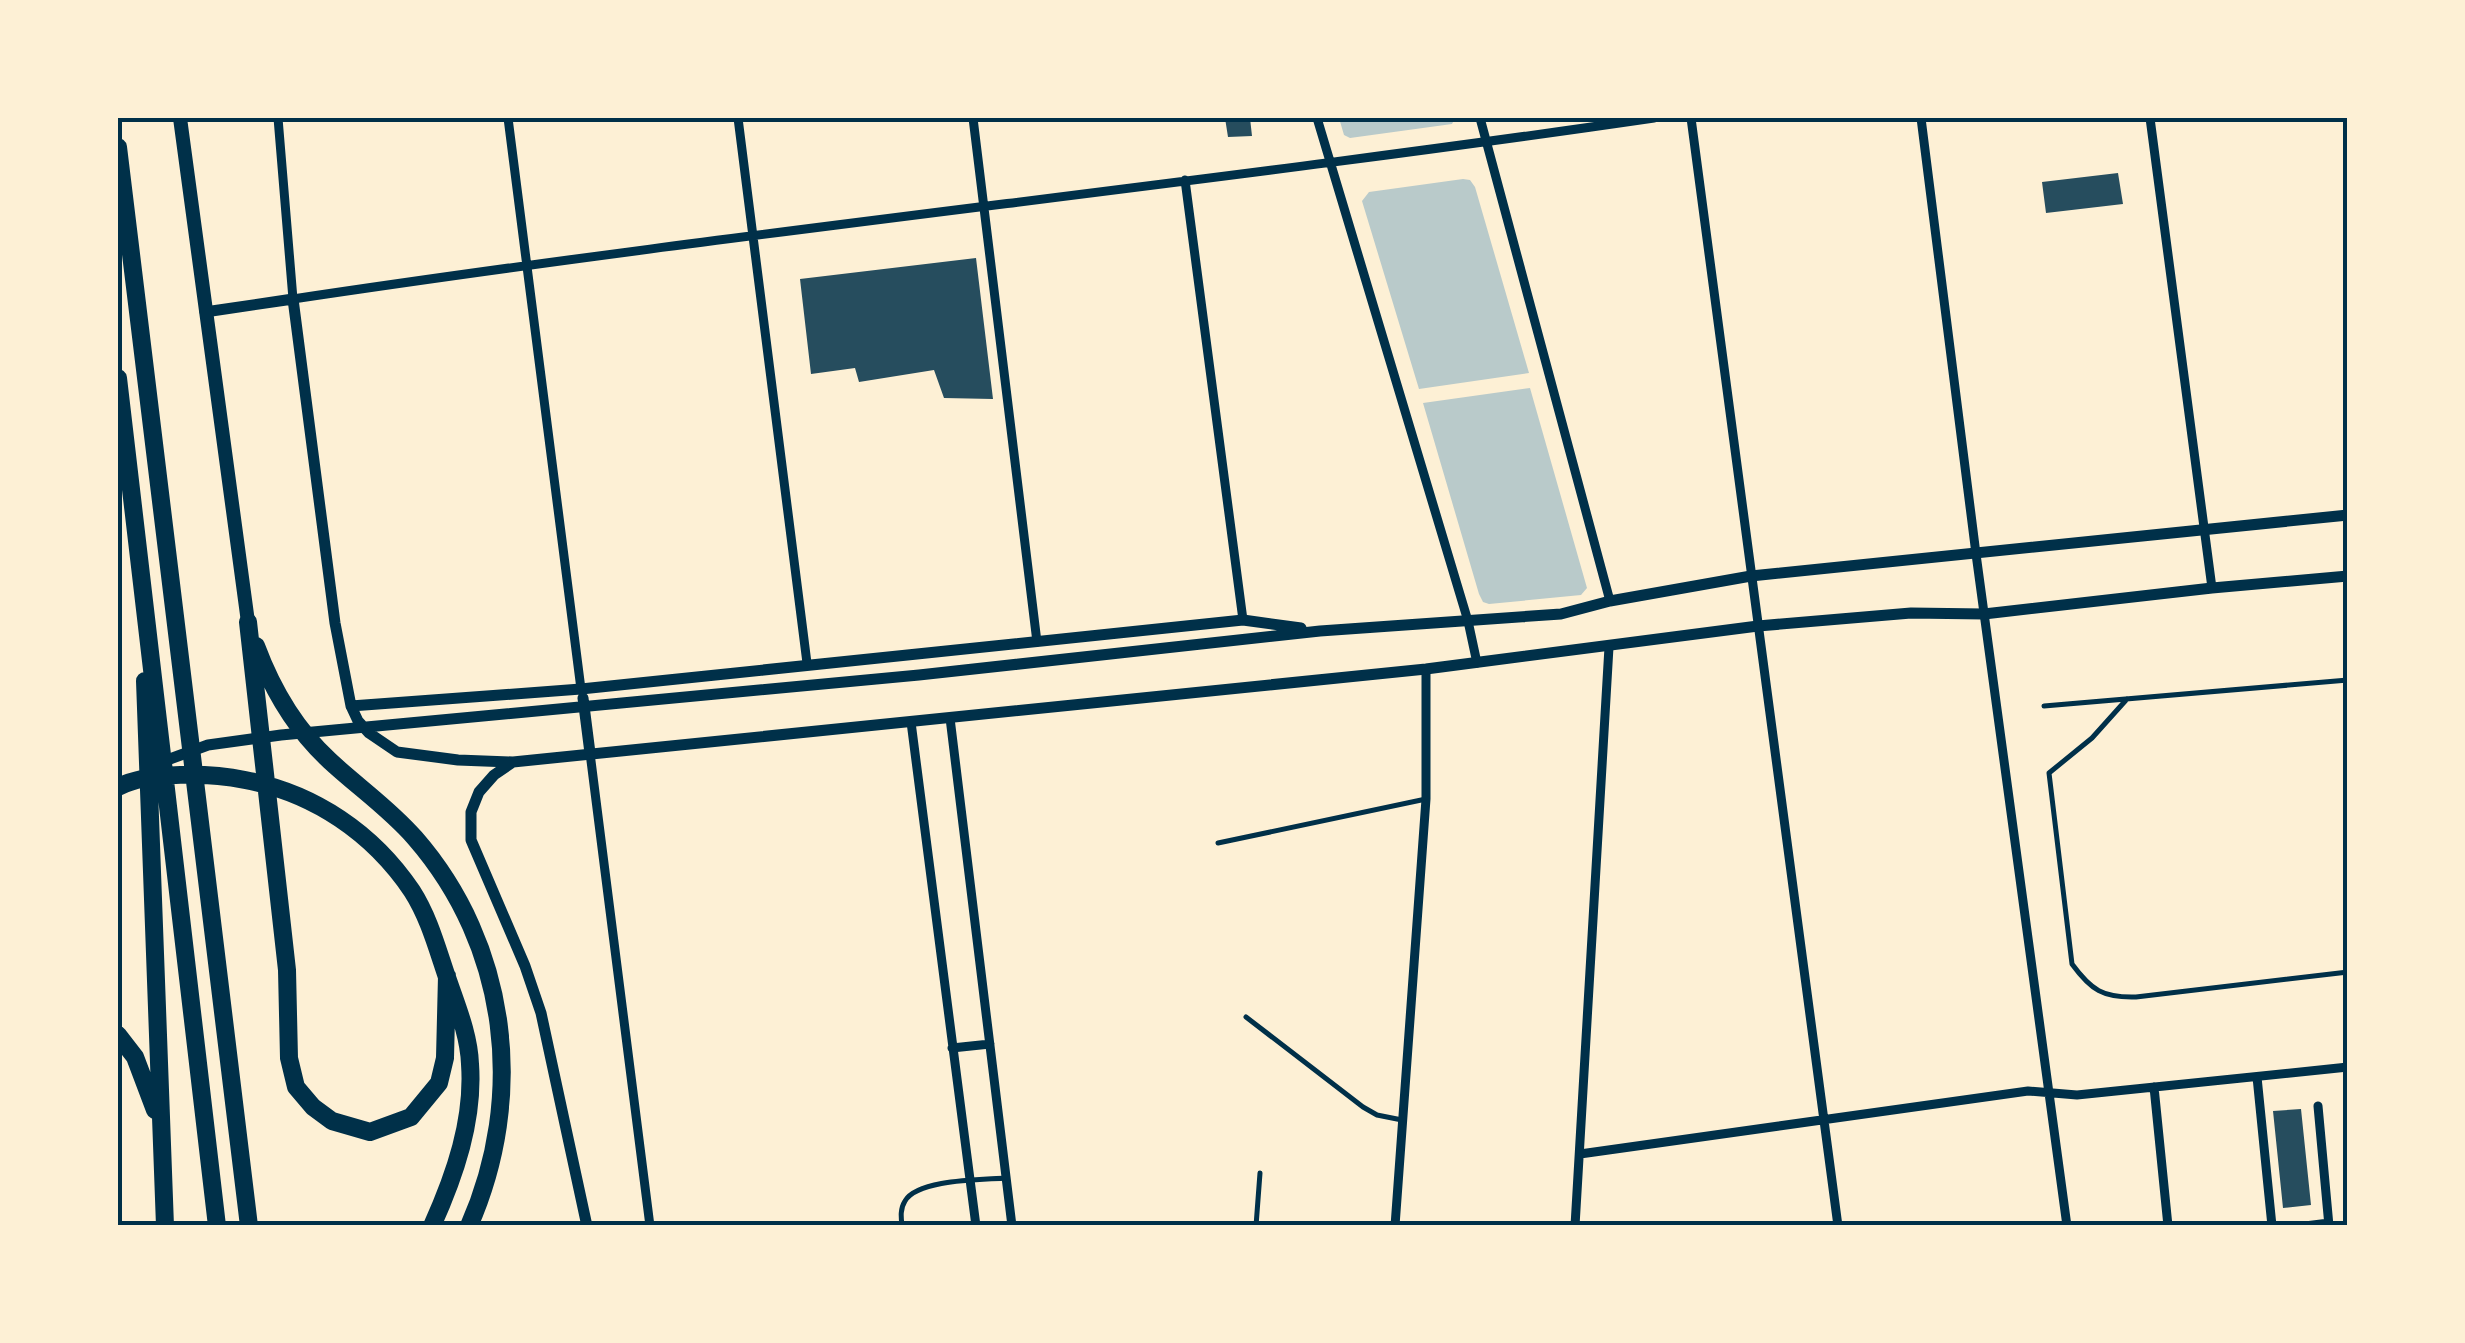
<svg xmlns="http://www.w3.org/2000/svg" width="2465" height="1343" font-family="Quicksand,sans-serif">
<rect width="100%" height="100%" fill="#fdf0d5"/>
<!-- green -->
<path fill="#b9caca" d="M1339 118H1455L1452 124 1350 138 1344 135Z
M1463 179 1470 180 1475 187 1529 373 1419 389 1362 201 1369 192Z
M1530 388 1587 588 1581 595 1489 604 1483 602 1479 594 1423 403Z"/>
<!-- building -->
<path fill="#264d5e" d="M1225 118H1250L1252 136 1228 137Z
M2118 173 2123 204 2046 213 2042 182Z
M976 258 993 399 944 398 934 370 859 382 855 368 811 374 800 279Z
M2301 1109 2311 1205 2283 1208 2273 1111Z"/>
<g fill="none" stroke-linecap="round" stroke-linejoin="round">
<!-- service -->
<path stroke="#003049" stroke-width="5" d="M2127 699 2092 738 2049 773 2072 964C2091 990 2103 998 2136 997L2348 972
M2044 706 2348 680
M1218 843 1426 799
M1246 1017 1363 1107 1377 1115 1402 1120
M902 1226C901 1217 900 1209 905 1201 918 1179 982 1180 1006 1178
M1256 1226 1260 1173"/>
<!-- minor -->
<path stroke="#003049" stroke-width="9" d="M278 118 293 299C746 231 1201 184 1654 118
M508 118 581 689
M738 118 807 663
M973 118 1037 642
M1317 118 1468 621 1477 663
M1480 118 1610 601
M1691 118 1838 1226
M1921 118 1976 554 2067 1226
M2150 118 2212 588
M1185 180 1243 620
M950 718 1012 1226
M911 722 976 1226
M590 753 650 1226
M952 1048 990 1044
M2257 1077 2272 1226
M2154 1087 2168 1226
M2318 1106 2329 1226
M1580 1154 2028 1091 2077 1095 2348 1067
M1395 1226 1426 799V669
M1575 1226 1609 647
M2305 1226 2329 1223"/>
<!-- tertiary -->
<path stroke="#003049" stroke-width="11" d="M205 312 293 299 335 623 351 706 358 721 369 733 397 752 458 760 513 762
M583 698 590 753
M351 706 581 689 1243 620 1301 628
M159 763 208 745 281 735 919 675 1320 631 1561 614 1610 601 1751 576 2348 515
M587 1226 541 1013 525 966 471 840V812L479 792 494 775 513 762 1426 669 1758 626 1911 613 1984 614 2212 588 2348 576"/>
<!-- primary -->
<path stroke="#003049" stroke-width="14" d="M180 118 248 622"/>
<!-- motorway -->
<path stroke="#003049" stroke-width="18" d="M118 147 249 1226
M118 378 217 1226
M248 622 287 970 289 1058 296 1087 313 1107 332 1121 370 1132 411 1117 439 1083 445 1058 447 976
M256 646C272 689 296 730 330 761 358 787 390 809 415 838 509 946 526 1097 469 1226
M145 681 165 1226
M118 787C149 771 211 773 245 780 314 793 373 833 412 891 430 919 438 952 449 983 458 1009 469 1036 470 1064 474 1120 455 1175 432 1226
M118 1035 135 1057 155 1110"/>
</g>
<!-- border -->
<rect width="2465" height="1343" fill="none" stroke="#fdf0d5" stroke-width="240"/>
<rect x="120" y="120" width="2225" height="1103" fill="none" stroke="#003049" stroke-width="4"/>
</svg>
